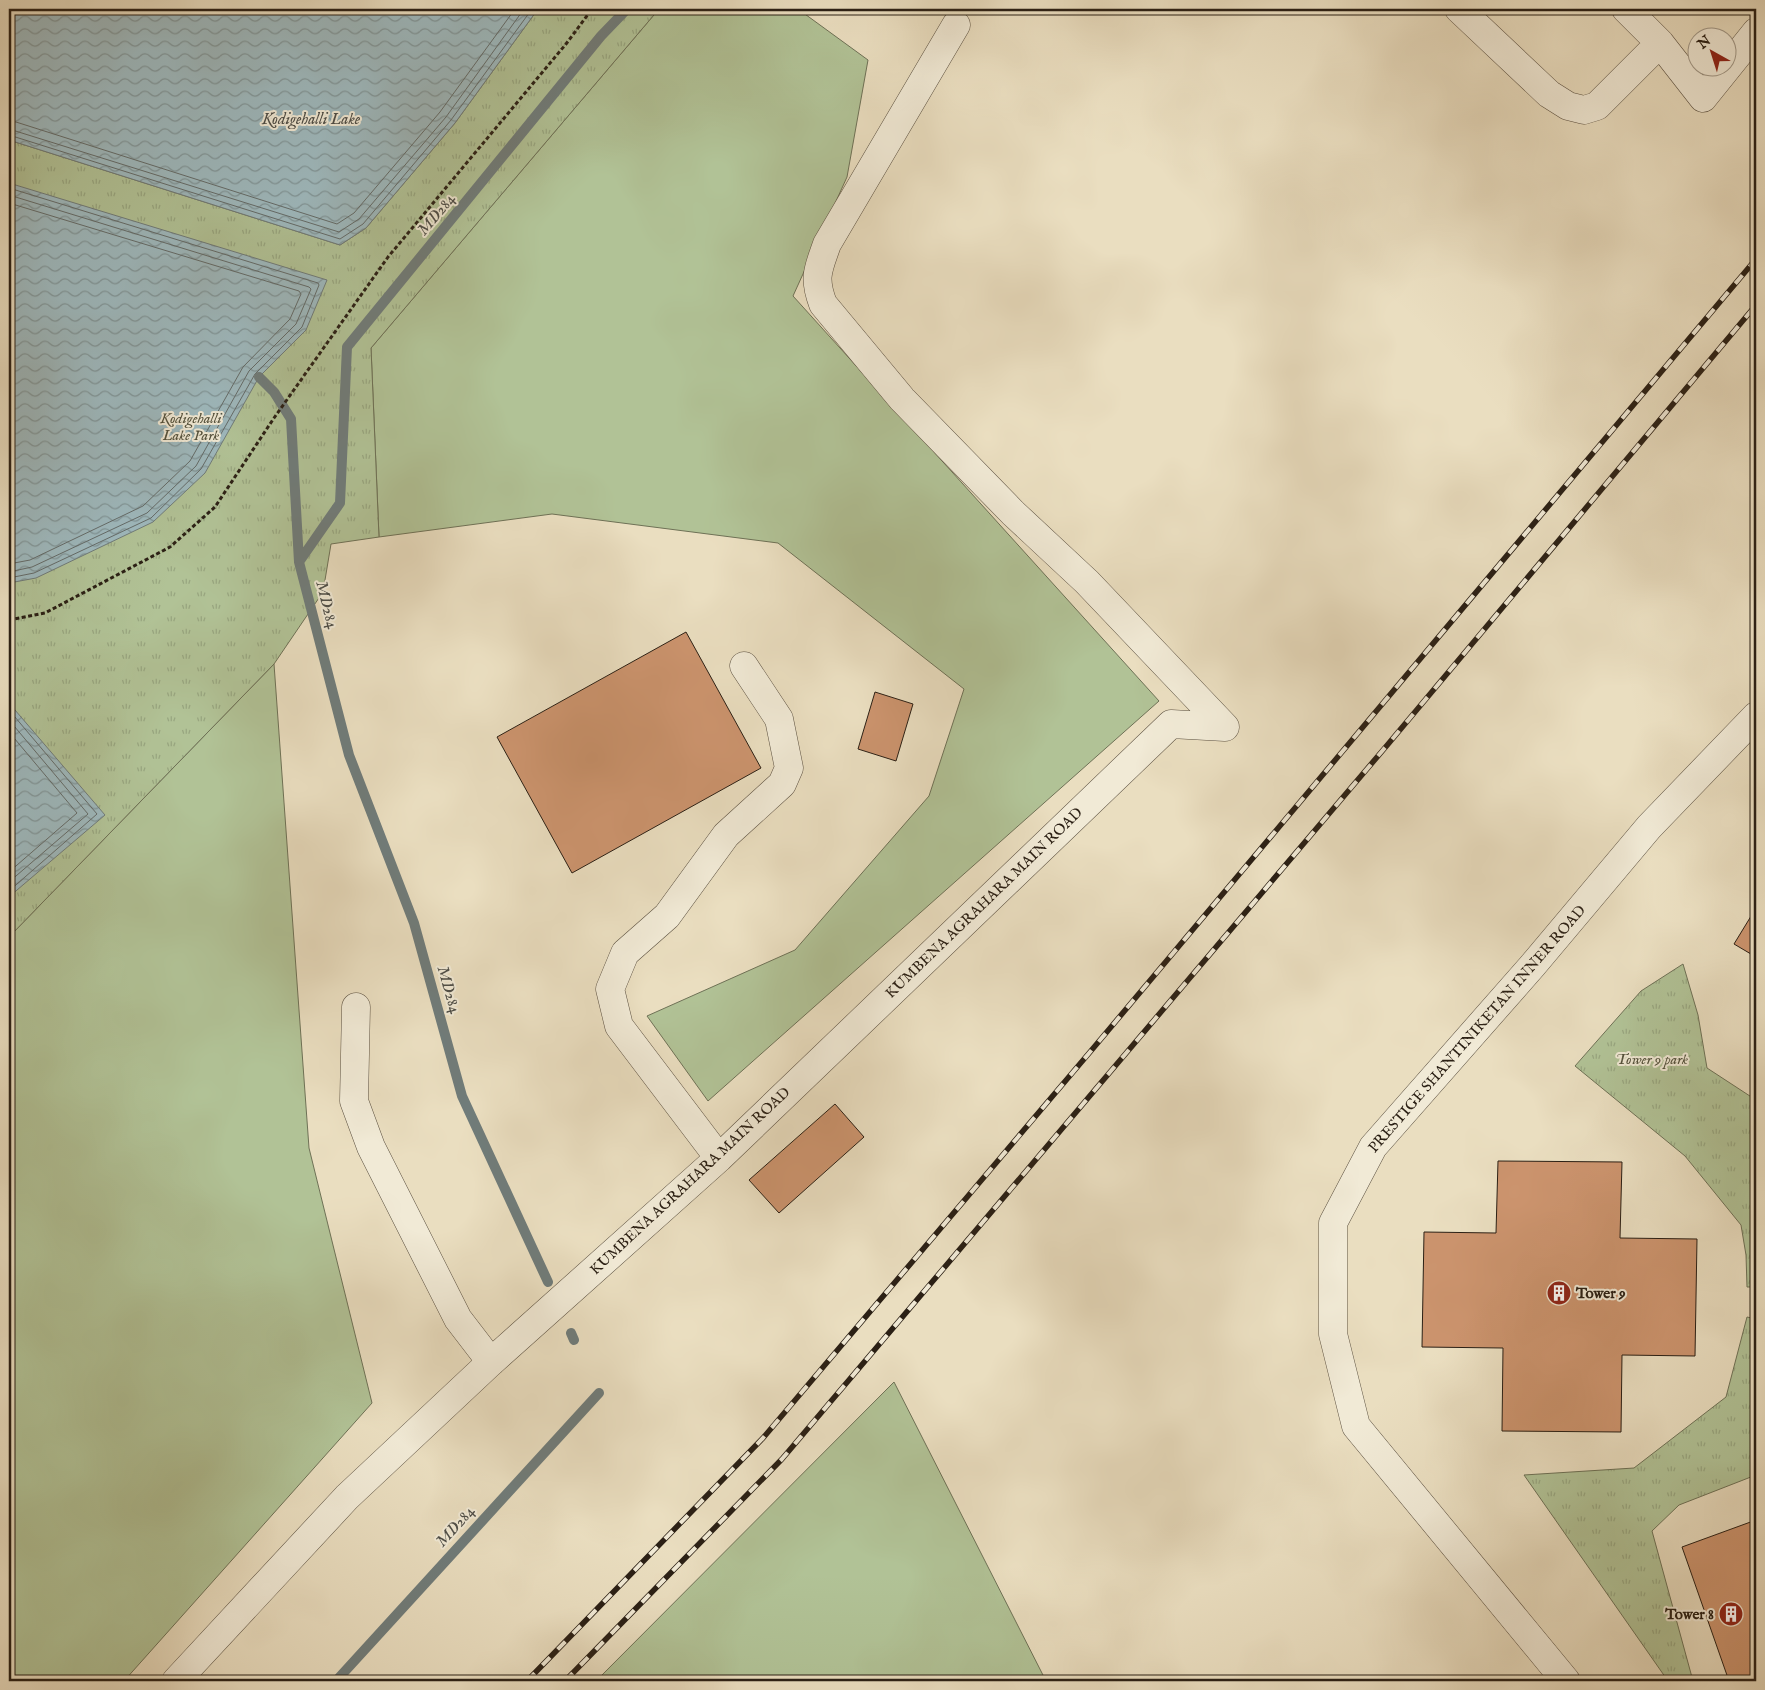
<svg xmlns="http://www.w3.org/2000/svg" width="1765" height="1690" font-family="'IM FELL English',serif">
<defs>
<pattern id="park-tufts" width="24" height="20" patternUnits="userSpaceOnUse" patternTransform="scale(1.25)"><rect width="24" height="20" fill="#b1c296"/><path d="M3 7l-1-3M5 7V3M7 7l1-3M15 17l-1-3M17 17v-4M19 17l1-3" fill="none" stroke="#98a680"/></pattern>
<pattern id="water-waves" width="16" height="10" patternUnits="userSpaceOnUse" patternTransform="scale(1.25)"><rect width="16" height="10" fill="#9eb9be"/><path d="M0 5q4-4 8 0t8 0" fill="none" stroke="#819699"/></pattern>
</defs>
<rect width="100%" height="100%" fill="#eadec0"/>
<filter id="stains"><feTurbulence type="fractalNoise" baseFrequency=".004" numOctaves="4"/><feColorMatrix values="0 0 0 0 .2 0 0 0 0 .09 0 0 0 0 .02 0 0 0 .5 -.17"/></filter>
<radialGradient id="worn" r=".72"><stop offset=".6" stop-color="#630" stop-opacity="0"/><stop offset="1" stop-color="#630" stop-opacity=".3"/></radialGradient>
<!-- green -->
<path fill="#b1c296" stroke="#6e7156" d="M659 9H798L868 60 847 177 793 296 1159 701 708 1101 647 1016 795 950 929 796 964 689 778 543 552 514 379 537 371 348Z
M274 664 309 1148 372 1403 124 1681H9V937Z
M894 1382 1046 1681H596Z"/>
<!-- park -->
<path fill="url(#park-tufts)" stroke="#6e7156" d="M538 9H659L371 348 379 537 331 544 323 592 274 664 9 937V140L340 245 366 228 455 123Z
M1683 964 1698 1015 1707 1068 1756 1100V1287H1747L1746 1255 1741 1225 1685 1156 1575 1066 1641 991Z
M1747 1317 1756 1319V1475L1679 1505 1652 1531 1693 1681H1668L1524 1475 1634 1468 1726 1397Z"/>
<!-- water -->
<path fill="url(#water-waves)" stroke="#707c7a" d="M9 9H538L455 123 366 228 340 245 9 140Z
M9 183 327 280 306 330 259 377 205 473 153 522 36 578 9 583Z
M9 703 105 815 10 896 9 895Z"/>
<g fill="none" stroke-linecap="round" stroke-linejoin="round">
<!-- shore -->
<path stroke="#646c6a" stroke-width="1" d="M9 121 16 122 337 224 354 213 440 112 515 9
M9 129 339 232 359 219 446 117 524 9
M9 135 340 239 363 224 451 120 532 9
M9 188 318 283 319 285 302 327 255 374 201 469 151 518 34 573 9 578
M9 195 309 287 311 289 296 324 249 371 196 466 147 513 32 567 9 572
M9 203 299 291 301 294 290 319 243 367 190 461 143 506 30 560 9 564
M9 710 97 814 9 891
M9 720 88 814 9 882
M9 732 77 813 9 872"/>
<!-- stream -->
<path stroke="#707c7a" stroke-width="10" d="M259 377 274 392 291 419 299 562
M548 1282 462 1096 414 923 349 755 299 562 340 503 347 347 601 36 627 9
M571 1333 574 1340
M336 1681 599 1393"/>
</g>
<!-- building -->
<path fill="#cc946e" stroke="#2b2015" d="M686 632 761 768 572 873 497 737Z
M875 692 913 704 896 761 858 749Z
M1756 908V957L1734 944Z
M835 1104 864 1137 779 1213 749 1180Z
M1498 1161 1622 1162 1620 1238 1697 1239 1695 1356 1622 1355 1621 1432 1502 1431 1503 1348 1422 1347 1424 1232 1496 1233Z
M1756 1520V1681H1729L1682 1547Z"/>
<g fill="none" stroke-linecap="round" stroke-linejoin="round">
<defs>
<path id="minor" d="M1459 9 1549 94 1568 106 1584 110 1597 106 1660 43
M1626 9 1660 43 1703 98 1756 32
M956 25 827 244C818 270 813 277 823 304L902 399 1013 513 1087 582 1225 727
M356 1007 354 1101 371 1147 458 1319 491 1362
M719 1158 619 1026 610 989 625 953 667 916 726 835 782 784 789 768 779 719 744 666
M176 1681 347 1497 491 1362 719 1158 1171 724 1225 727
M1566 1681 1356 1426 1333 1334V1223L1373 1147 1533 965 1649 827 1756 716"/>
</defs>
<!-- minor casing -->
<use href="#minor" stroke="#5b5040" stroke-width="29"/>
<!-- path -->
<path stroke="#2b2015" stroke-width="3" stroke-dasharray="4 2.5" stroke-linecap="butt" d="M9 620 45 613 170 547 215 507 274 418 388 257 566 44 592 9"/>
<!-- minor -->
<use href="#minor" stroke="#f1ead6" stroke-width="28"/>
<defs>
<path id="rail" d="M527 1681 763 1438 1090 1052 1756 259
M565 1681 782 1459 1389 743 1756 305"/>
</defs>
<!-- rail casing -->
<use href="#rail" stroke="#2b2015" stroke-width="5.5"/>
<!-- rail -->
<use href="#rail" stroke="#f1ead6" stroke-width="4" stroke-dasharray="11" stroke-linecap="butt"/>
</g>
<!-- icons -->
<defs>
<symbol id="building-disc" viewBox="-11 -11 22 22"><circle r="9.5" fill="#8f2418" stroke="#f1ead6"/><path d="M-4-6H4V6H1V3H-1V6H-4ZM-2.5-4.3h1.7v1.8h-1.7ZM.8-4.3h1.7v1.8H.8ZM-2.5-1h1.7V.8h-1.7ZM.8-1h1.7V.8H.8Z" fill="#fff"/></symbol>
</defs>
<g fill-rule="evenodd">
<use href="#building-disc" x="1545" y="1279" width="28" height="28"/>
<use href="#building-disc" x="1717" y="1600" width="28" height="28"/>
</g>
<g text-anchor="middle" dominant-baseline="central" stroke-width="4" stroke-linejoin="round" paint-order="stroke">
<!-- park labels -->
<g font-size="15" font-style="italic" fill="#53513c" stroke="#f1ead6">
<text x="191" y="418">Kodigehalli<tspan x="191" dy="17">Lake Park</tspan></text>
<text x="1652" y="1059">Tower 9 park</text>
</g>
<!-- street labels -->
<g font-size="15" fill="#2b2015" stroke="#f1ead6">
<text transform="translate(984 903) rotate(-44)">KUMBENA AGRAHARA MAIN ROAD</text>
<text transform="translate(1477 1029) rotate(-49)">PRESTIGE SHANTINIKETAN INNER ROAD</text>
<text transform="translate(690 1181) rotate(-43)">KUMBENA AGRAHARA MAIN ROAD</text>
</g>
<!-- poi labels -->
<g font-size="15" font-weight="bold" fill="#2b2015" stroke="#f1ead6" text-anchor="start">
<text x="1576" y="1293">Tower 9</text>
<text x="1714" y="1614" text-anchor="end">Tower 8</text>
</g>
<!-- water labels -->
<g font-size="16" font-style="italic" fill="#4e4e48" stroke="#f1ead6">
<text x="311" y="120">Kodigehalli Lake</text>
<text transform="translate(437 215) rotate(-50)">MD284</text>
<text transform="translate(326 605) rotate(76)">MD284</text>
<text transform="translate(448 990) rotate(74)">MD284</text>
<text transform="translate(456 1527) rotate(-48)">MD284</text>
</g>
</g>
<!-- margin -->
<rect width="1765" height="1690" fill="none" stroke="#eadec0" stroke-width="30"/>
<rect x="10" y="10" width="1745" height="1670" fill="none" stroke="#2b2015" stroke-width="2.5"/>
<rect x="15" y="15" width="1735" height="1660" fill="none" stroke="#2b2015"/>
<!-- north arrow -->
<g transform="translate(1712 52) rotate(321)"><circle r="24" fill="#f1ead6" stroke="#a29989"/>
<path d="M0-4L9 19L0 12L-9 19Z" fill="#8f2418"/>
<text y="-8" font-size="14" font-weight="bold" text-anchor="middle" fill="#2b2015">N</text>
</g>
<rect width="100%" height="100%" filter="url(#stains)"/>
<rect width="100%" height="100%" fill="url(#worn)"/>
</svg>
